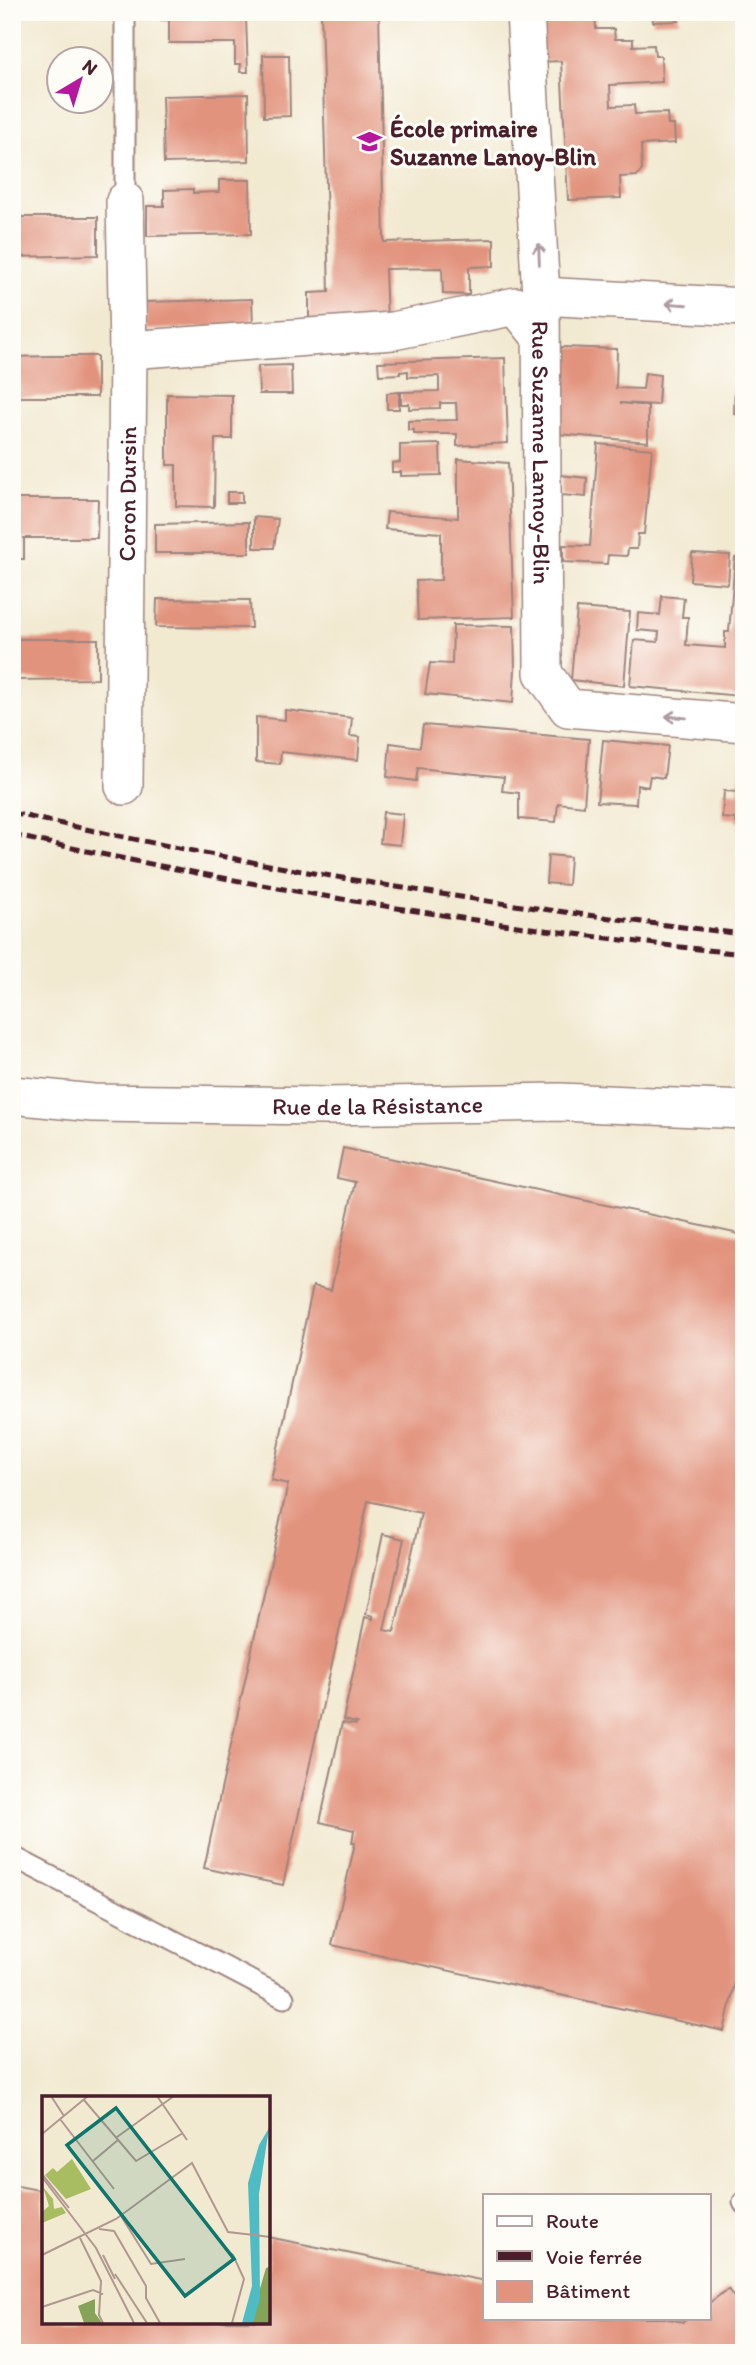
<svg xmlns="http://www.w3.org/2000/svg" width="756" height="2365" font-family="Itim,sans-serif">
<rect width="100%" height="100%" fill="#fdfcf7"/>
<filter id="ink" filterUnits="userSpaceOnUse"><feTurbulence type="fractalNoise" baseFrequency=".0143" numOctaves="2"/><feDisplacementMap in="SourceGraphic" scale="14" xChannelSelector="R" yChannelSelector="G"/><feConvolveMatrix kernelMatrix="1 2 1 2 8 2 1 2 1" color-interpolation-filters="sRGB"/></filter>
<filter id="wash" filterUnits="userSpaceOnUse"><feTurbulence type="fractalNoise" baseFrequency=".00686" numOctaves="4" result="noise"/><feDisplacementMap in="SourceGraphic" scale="28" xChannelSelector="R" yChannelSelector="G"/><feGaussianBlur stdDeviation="1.57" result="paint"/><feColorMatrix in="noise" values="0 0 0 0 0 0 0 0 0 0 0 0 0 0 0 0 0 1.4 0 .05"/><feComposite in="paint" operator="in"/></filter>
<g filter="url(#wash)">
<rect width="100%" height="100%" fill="#f2e9d1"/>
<g id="blocks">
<!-- building -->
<path fill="#e2937d" d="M161 12H236V19H246L248 72H240L241 64H235V43H169V20H161Z
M321 12H379L384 242 494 239V266L469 267V295L443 294 442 268 385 269 387 321 309 324V293L329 292Z
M538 12H595L596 29H614L615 39H633V46L654 45 655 56H661L662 82 610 85 611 106 634 105 635 114 667 113 668 125H674L675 143 641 145 642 170 637 176 620 177 621 198 568 200 561 61 540 62Z
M652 12H678L679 21 653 22Z
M263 55H289L290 116 264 117Z
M248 94 249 161 164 163 162 96Z
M219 180H250L251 234 147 236V206H164V190L193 189V193L219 192Z
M12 217H98V255L12 257Z
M252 299 253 326 145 330 146 302Z
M562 347 617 349 616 388 643 389 645 373 660 375 658 405 620 403 648 406V442L558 434 555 354Z
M52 356H97V397H12V357Z
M505 358 508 443 457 446V434H414V430H408V421L457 420 456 403H440V408L409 409V404H401V392L439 391V376L408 377V371L400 372V374L379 375 378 362Z
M291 365 292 394H259L258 366Z
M735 383H744V415L734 414Z
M399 392V409H387V393Z
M167 394 232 395V439H215L214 507 176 506V465H167Z
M440 444 441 475 401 476V472H392V463L400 462V445Z
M598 444 652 449 644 534H638L637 549H628L627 556 608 555 607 564 563 562V545L590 546Z
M458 459 508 463 514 617 418 620 416 581 441 580V533L385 529 387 512 458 518Z
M560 475 587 478 586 497 561 495Z
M227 492H242V503H227Z
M12 499H98L97 538H24V559H12Z
M254 517 278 519 274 548H254Z
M249 522V553H155V524Z
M692 553 730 555 728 584 690 581Z
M735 558 744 559V653L740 696 630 686 634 640 658 642 659 632 637 630 638 613 660 615 662 596 684 598 682 617H688L686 645 725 648V632H729Z
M157 599 250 600 251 628 156 627Z
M577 608 630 612 624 686 571 680Z
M453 625 514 626 515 670 513 703 425 694 430 663 452 664Z
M12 639H98V679L12 680Z
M285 710 352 718 350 736 360 737 358 760 281 752 280 764 256 762V717L285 720Z
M423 725 589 739 584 806 558 803 556 822 519 819V793L502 791 504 777 418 768 416 781 387 777 390 743 420 747Z
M603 740 668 746 664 778 650 776 648 787 637 785 636 804 597 802Z
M742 753H744V823L736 822V819L722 818 724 791 738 792Z
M383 812 403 814 400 845 380 843Z
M548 855 570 857 568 885 546 883Z
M343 1148 744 1235V1942L724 2031 332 1945 355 1843H352L354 1830 320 1822 342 1723 356 1725 357 1723 343 1720 365 1617 373 1619V1616L366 1614 383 1534 404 1539 384 1630 394 1632 421 1513 368 1501 283 1885 204 1868 288 1484 271 1480 313 1286 331 1290 355 1182 337 1178Z
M12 2185 44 2191V2321H268V2237L485 2281V2318H663L683 2322 689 2318H709V2303L728 2289 744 2312V2353H12Z"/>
</g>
</g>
<g filter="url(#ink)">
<use href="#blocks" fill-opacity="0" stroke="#9e847e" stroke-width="2"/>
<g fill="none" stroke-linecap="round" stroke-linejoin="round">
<defs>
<path id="service" d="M125 12V201
M12 1856 284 1998
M743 2202 744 2204"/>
<g id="minor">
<path id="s1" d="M525 12 541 296 543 673 568 708 744 723"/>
<path d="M541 296 744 307"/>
<path d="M128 350 393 331 516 306 539 335"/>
<path id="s2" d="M124 786 128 350 125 201"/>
<path id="s3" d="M12 1095 93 1103 325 1106 560 1102 744 1110"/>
</g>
</defs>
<!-- service casing -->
<use href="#service" stroke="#9e847e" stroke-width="23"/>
<!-- minor casing -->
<use href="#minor" stroke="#9e847e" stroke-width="40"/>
<!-- service -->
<use href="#service" stroke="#fff" stroke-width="19"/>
<!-- minor -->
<use href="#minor" stroke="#fff" stroke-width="37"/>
<!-- rail -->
<path stroke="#4a1f2b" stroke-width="5" stroke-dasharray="10 5" stroke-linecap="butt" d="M12 813C253 867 498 907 744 934
M12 835C253 888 498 928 744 954"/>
</g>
<!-- one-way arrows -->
<defs><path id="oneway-shaft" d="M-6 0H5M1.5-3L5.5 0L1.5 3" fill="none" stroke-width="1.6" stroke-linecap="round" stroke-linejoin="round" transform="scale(1.75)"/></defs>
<g stroke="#ae9aa0">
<use href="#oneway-shaft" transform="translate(539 254) rotate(-92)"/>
<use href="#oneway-shaft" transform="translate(676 304) rotate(-176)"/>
<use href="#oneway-shaft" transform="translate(676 717) rotate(-175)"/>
</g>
</g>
<!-- icons -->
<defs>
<symbol id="school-bare" viewBox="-9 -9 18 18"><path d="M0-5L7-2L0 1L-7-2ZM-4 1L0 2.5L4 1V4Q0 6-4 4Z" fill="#b5179e" stroke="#fdfcf7" stroke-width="2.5" paint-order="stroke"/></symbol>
</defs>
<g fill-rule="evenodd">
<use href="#school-bare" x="352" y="124" width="35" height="35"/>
</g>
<g text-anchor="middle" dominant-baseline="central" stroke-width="6" stroke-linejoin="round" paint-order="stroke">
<!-- poi labels -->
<g font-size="24" font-weight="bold" fill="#4a1f2b" stroke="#fdfcf7" text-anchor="start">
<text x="390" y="128">École primaire<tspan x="390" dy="28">Suzanne Lanoy-Blin</tspan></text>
</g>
<!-- street labels -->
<g font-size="24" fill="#4a1f2b" stroke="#fdfcf7">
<text stroke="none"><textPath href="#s1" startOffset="441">Rue Suzanne Lannoy-Blin</textPath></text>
<text stroke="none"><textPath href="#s2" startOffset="292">Coron Dursin</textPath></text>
<text stroke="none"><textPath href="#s3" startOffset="366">Rue de la Résistance</textPath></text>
</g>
</g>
<!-- overview -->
<g transform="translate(42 2096)">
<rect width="228" height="228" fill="#f2e9d1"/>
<path d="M30 63 49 93 24 103 3 79 11 72 15 76ZM1 91 11 103 12 113 20 111 24 117 0 127V116L7 110Z" fill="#a8bd61"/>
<path d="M227 171V227H208L224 172ZM53 203V217L60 227H42L36 210Z" fill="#86a457"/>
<path d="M227 32 217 98 218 203 211 227H200L210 190 206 87 217 49Z" fill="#4ebcc5"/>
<path fill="none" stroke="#af988f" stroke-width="2" d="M9 0 22 20M115 0 145 44M42 4 94 65 141 37M18 23 72 93M0 38 46 0M75 41 132 0M51 65 76 44M0 78 27 112M0 81 54 152 92 227M79 120 109 168 143 163M57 133 72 135 104 190V202L118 227M38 142 59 185 57 219 61 227M183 153 191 159 202 183 190 227M0 159 74 123 150 67 186 136 228 141M61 159 73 183M73 178 105 227M0 211 51 194 61 198"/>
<path fill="#0f766e" fill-opacity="0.15" stroke="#0f766e" stroke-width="3.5" d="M74 12 192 163 143 200 25 49Z"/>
<rect width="228" height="228" fill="none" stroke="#4a1f2b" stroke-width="3.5"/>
</g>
<!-- margin -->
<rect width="756" height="2365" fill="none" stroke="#fdfcf7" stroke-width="42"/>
<!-- legend -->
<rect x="483" y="2194" width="228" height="126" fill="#fdfcf7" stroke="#b5a4a5" stroke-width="2"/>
<rect x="497" y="2216" width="35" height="10" fill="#ffffff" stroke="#b5a4a5" stroke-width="2"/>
<text x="546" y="2228" font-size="21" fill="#4a1f2b">Route</text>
<rect x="497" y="2251" width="35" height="10" fill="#4a1f2b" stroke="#b5a4a5" stroke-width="2"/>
<text x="546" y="2264" font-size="21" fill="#4a1f2b">Voie ferrée</text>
<rect x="497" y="2281" width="35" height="21" fill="#e2937d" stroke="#b5a4a5" stroke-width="2"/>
<text x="546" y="2298" font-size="21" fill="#4a1f2b">Bâtiment</text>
<!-- north arrow -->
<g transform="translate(80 80) rotate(38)"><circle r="33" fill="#fdfcf7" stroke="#b5a4a5" stroke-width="2"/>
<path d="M0-5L12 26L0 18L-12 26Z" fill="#b5179e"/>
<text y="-10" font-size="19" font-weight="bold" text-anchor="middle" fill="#4a1f2b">N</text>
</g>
</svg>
